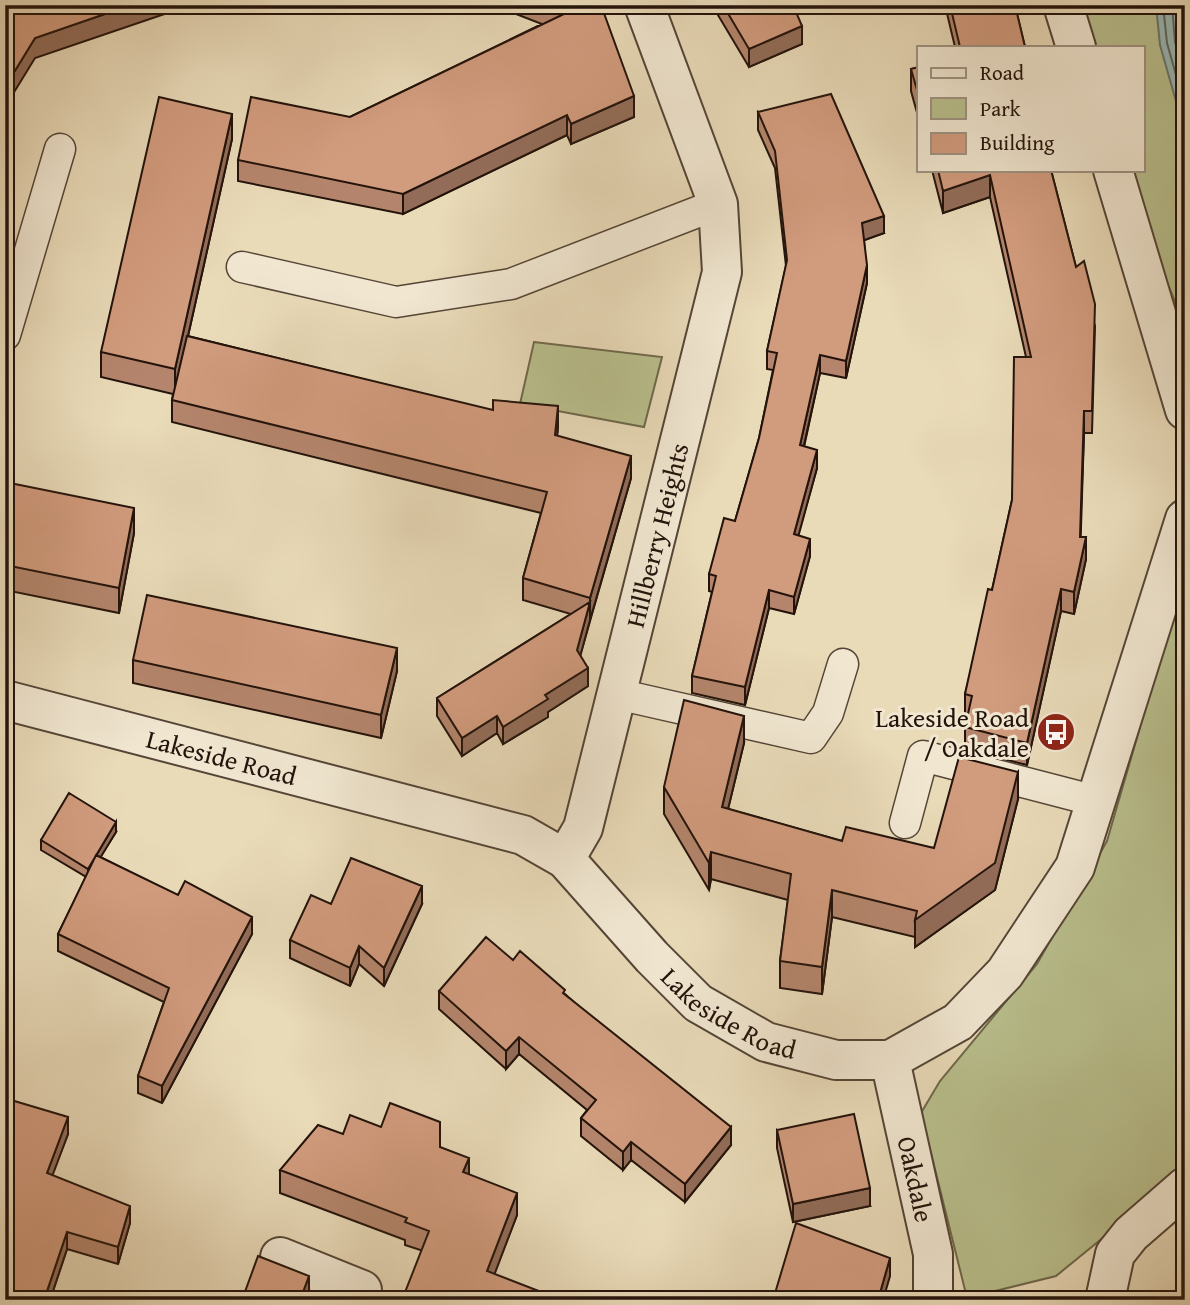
<svg xmlns="http://www.w3.org/2000/svg" width="1190" height="1305" font-family="'Gentium Book Plus',serif">
<rect width="100%" height="100%" fill="#e9dab8"/>
<filter id="stains"><feTurbulence type="fractalNoise" baseFrequency=".00286" numOctaves="4"/><feColorMatrix values="0 0 0 0 .2 0 0 0 0 .09 0 0 0 0 .02 0 0 0 .5 -.17"/></filter>
<radialGradient id="worn" r=".72"><stop offset=".6" stop-color="#630" stop-opacity="0"/><stop offset="1" stop-color="#630" stop-opacity=".3"/></radialGradient>
<!-- green -->
<path fill="#b9bf8d" stroke="#6e694c" stroke-width="2" d="M1082 5H1185V326L1139 215 1126 170H1143V47H1093Z
M534 342 662 357 644 427 520 404Z
M1185 572V1171L1056 1276 967 1298 921 1113 940 1081 1037 964 1107 841Z"/>
<!-- water -->
<path fill="#99b9b6" stroke="#6a7772" stroke-width="2" d="M1156 5H1185V133L1160 45Z"/>
<g fill="none" stroke-linecap="round" stroke-linejoin="round">
<!-- shore -->
<path stroke="#5e6660" stroke-width="2" d="M1163 5 1167 43 1185 107
M1172 5 1175 42 1185 75"/>
<defs>
<path id="service" d="M242 267 396 302 511 284 718 204
M5 335 60 149
M617 694 811 738 828 713 843 664
M905 823 923 756 1096 801"/>
<g id="minor">
<path d="M1063 5 1076 47"/>
<path d="M1113 170 1185 410"/>
<path id="s1" d="M5 700 523 835 565 859 652 957 698 1003 766 1042 836 1060H890L958 1022 1005 973 1075 867 1185 519"/>
<path id="s2" d="M565 859 583 828 722 272 718 204 644 5"/>
<path id="s3" d="M890 1060 933 1254V1300"/>
<path d="M280 1257 362 1290"/>
<path d="M1105 1300 1115 1254 1131 1234 1185 1187"/>
</g>
</defs>
<!-- service casing -->
<use href="#service" stroke="#544536" stroke-width="33"/>
<!-- minor casing -->
<use href="#minor" stroke="#544536" stroke-width="42"/>
<!-- service -->
<use href="#service" stroke="#f1e7d1" stroke-width="30"/>
<!-- minor -->
<use href="#minor" stroke="#f1e7d1" stroke-width="38"/>
</g>
<!-- wall -->
<path fill="#b4856c" stroke="#23130b" stroke-width="2" d="M493 5H601L634 117 571 144 567 135 403 214 238 181V160L350 117 542 24Z
M712 5H793L802 44 749 67Z
M945 5H1015L1025 47H955Z
M919 67V120L911 91V69Z
M758 112 884 233 864 240 867 283 846 378 820 373 804 447 817 468 798 535 810 556 794 614 769 608 745 705 692 693V676L712 592 709 591V574L735 521 759 438 773 370 767 369V351L786 266 775 168 758 130Z
M232 139 188 336 558 427 557 436 631 478 580 656 588 686 548 712V717L503 744 497 733 462 756 437 716V698L571 614 523 600V578L541 513 172 422V400L173 394 101 377V352Z
M932 170H1051L1076 267 1095 326 1092 433H1084L1080 537 1086 559 1074 614 1061 611 1027 765 965 749V727L967 717 965 716V694L992 590 1012 500 1026 357 990 197 943 213Z
M5 482 134 533 119 613 5 590Z
M133 660 397 671 381 738 133 683Z
M744 743 728 809 842 841 934 848 1018 799 995 890 915 947V937L832 917 822 994 780 988V961L788 900 711 879 709 890 664 814V787Z
M116 832 100 857 252 934 162 1103 138 1093V1076L164 1002 58 951V934L86 877 41 850V840Z
M331 904H422L384 986 359 964 350 986 290 958V940Z
M513 960 565 994 731 1145 685 1202 631 1160 623 1170 581 1136V1118L587 1110 519 1054 506 1069 439 1009V991Z
M5 1120 68 1134 52 1175 130 1223 118 1264 67 1249 50 1300H5Z
M381 1127 440 1147 469 1174 517 1215 494 1274 405 1245V1240L280 1193V1170L343 1134Z
M777 1130 870 1206 793 1222 777 1148Z"/>
<!-- shaded-wall -->
<path fill="#926c58" stroke="#23130b" stroke-width="2" d="M131 5H191L35 58 5 107V87L35 38Z
M802 26V44L749 67V49Z
M634 96V117L571 144V124Z
M232 114V139L175 394V369Z
M567 115V135L403 214V194Z
M990 175V197L943 213V191Z
M884 216V233L862 241V223Z
M867 265V283L846 378V361Z
M820 355V373L800 463V445Z
M558 406V427L555 457V435Z
M1084 411V433L1080 559V537Z
M817 450V468L794 552V534Z
M631 456V478L590 620V598Z
M134 508V533L119 613V588Z
M1086 537V559L1074 614V592Z
M810 539V556L794 614V597Z
M1061 589V611L1027 765V743Z
M769 590V608L745 705V687Z
M590 602V620L577 668V650Z
M397 648V671L381 738V715Z
M588 668V686L548 712V717L503 744V727L545 695Z
M497 716V733L462 756V738Z
M744 716V743L722 834V807Z
M1018 772V799L995 890 915 947V920Z
M10 788V806L5 821V803Z
M116 822V832L88 878V869Z
M711 852V879L709 890V863Z
M422 886V904L384 986V968Z
M832 890V917L822 994V967Z
M252 917V934L162 1103V1086Z
M359 946V964L350 986V968Z
M519 1037V1054L506 1069V1051Z
M68 1117V1134L47 1190V1173Z
M731 1127V1145L685 1202V1184Z
M631 1142V1160L623 1170V1152Z
M469 1158V1181L463 1172Z
M870 1188V1206L793 1222V1204Z
M517 1193V1215L487 1294V1271Z
M130 1206V1223L118 1264V1247Z
M67 1232V1249L50 1300H44Z
M890 1258V1276L883 1300H878Z
M309 1276V1294L307 1300H300Z"/>
<!-- building -->
<path fill="#d19b7d" stroke="#23130b" stroke-width="2" d="M5 5H131L35 38 5 87Z
M546 5H601L634 96 571 124 567 115 403 194 238 160 251 97 350 117 566 13Z
M723 5H793L802 26 749 49Z
M950 5H1015L1025 47H960Z
M919 67V97L911 69Z
M831 94 884 216 862 223 867 265 846 361 820 355 800 445 817 450 794 534 810 539 794 597 769 590 745 687 692 676 716 576 709 574 724 518 735 521 759 438 777 353 767 351 787 260 775 151 758 112Z
M159 97 232 114 175 369 101 352Z
M938 170H1051L1076 267 1084 261 1095 304 1092 411H1084L1080 537H1086L1074 592 1061 589 1027 743 965 727 972 696 965 694 988 589 992 590 1012 500 1014 357H1031L990 175 943 191Z
M187 336 493 410V400L558 406 555 435 631 456 590 598 523 578 547 492 172 400Z
M5 482 134 508 119 588 5 565Z
M147 595 397 648 381 715 133 660Z
M590 602 577 650 588 668 545 695 548 699 503 727 497 716 462 738 437 698Z
M684 700 744 716 722 807 842 841 846 827 934 848 959 757 1018 772 995 863 915 920 917 911 832 890 822 967 780 961 791 874 711 852 709 863 664 787Z
M5 786 10 788 5 803Z
M69 793 116 822 88 869 41 840Z
M96 855 178 895 185 881 252 917 162 1086 138 1076 169 988 58 934Z
M351 858 422 886 384 968 359 946 350 968 290 940 311 895 331 904Z
M486 937 513 960 520 951 565 990 563 993 731 1127 685 1184 631 1142 623 1152 581 1118 596 1100 519 1037 506 1051 439 991Z
M11 1100 68 1117 47 1173 130 1206 118 1247 67 1232 44 1300H5V1120Z
M390 1103 440 1122V1147L469 1158 463 1172 517 1193 487 1271 562 1300H402L429 1231 405 1222 407 1218 280 1170 318 1125 343 1134 350 1115 381 1127Z
M854 1114 870 1188 793 1204 777 1130Z
M796 1223 890 1258 878 1300H773Z
M258 1256 309 1276 300 1300H242Z"/>
<!-- icons -->
<defs>
<symbol id="bus-disc" viewBox="-11 -11 22 22"><circle r="9.5" fill="#8f2418" stroke="#f1e7d1"/><path d="M-5-6H5V4H4V6H2V4H-2V6H-4V4H-5ZM-3.5-4V0h7V-4ZM-3.5 1.2v1.5H-2V1.2ZM2 1.2v1.5H3.5V1.2Z" fill="#fff"/></symbol>
</defs>
<g fill-rule="evenodd">
<use href="#bus-disc" x="1034" y="710" width="44" height="44"/>
</g>
<g text-anchor="middle" dominant-baseline="central" stroke-width="6" stroke-linejoin="round" paint-order="stroke">
<!-- street labels -->
<g font-size="26" fill="#23130b" stroke="#f1e7d1">
<text stroke="none"><textPath href="#s2" startOffset="338">Hillberry Heights</textPath></text>
<text stroke="none"><textPath href="#s1" startOffset="224">Lakeside Road</textPath></text>
<text stroke="none"><textPath href="#s1" startOffset="812">Lakeside Road</textPath></text>
<text stroke="none"><textPath href="#s3" startOffset="122">Oakdale</textPath></text>
</g>
<!-- poi labels -->
<g font-size="26" fill="#23130b" stroke="#f1e7d1" text-anchor="end">
<text x="1029" y="717">Lakeside Road<tspan x="1029" dy="30">/ Oakdale</tspan></text>
</g>
</g>
<!-- margin -->
<rect width="1190" height="1305" fill="none" stroke="#e9dab8" stroke-width="28"/>
<rect x="7" y="7" width="1176" height="1291" fill="none" stroke="#23130b" stroke-width="3.5"/>
<rect x="14" y="14" width="1162" height="1277" fill="none" stroke="#23130b" stroke-width="2"/>
<!-- legend -->
<rect x="917" y="46" width="228" height="126" fill="#f1e7d1" stroke="#9f9282" stroke-width="2"/>
<rect x="931" y="68" width="35" height="10" fill="#f1e7d1" stroke="#9f9282" stroke-width="2"/>
<text x="980" y="80" font-size="21" fill="#23130b">Road</text>
<rect x="931" y="98" width="35" height="21" fill="#b9bf8d" stroke="#9f9282" stroke-width="2"/>
<text x="980" y="116" font-size="21" fill="#23130b">Park</text>
<rect x="931" y="133" width="35" height="21" fill="#d19b7d" stroke="#9f9282" stroke-width="2"/>
<text x="980" y="150" font-size="21" fill="#23130b">Building</text>
<rect width="100%" height="100%" filter="url(#stains)"/>
<rect width="100%" height="100%" fill="url(#worn)"/>
</svg>
